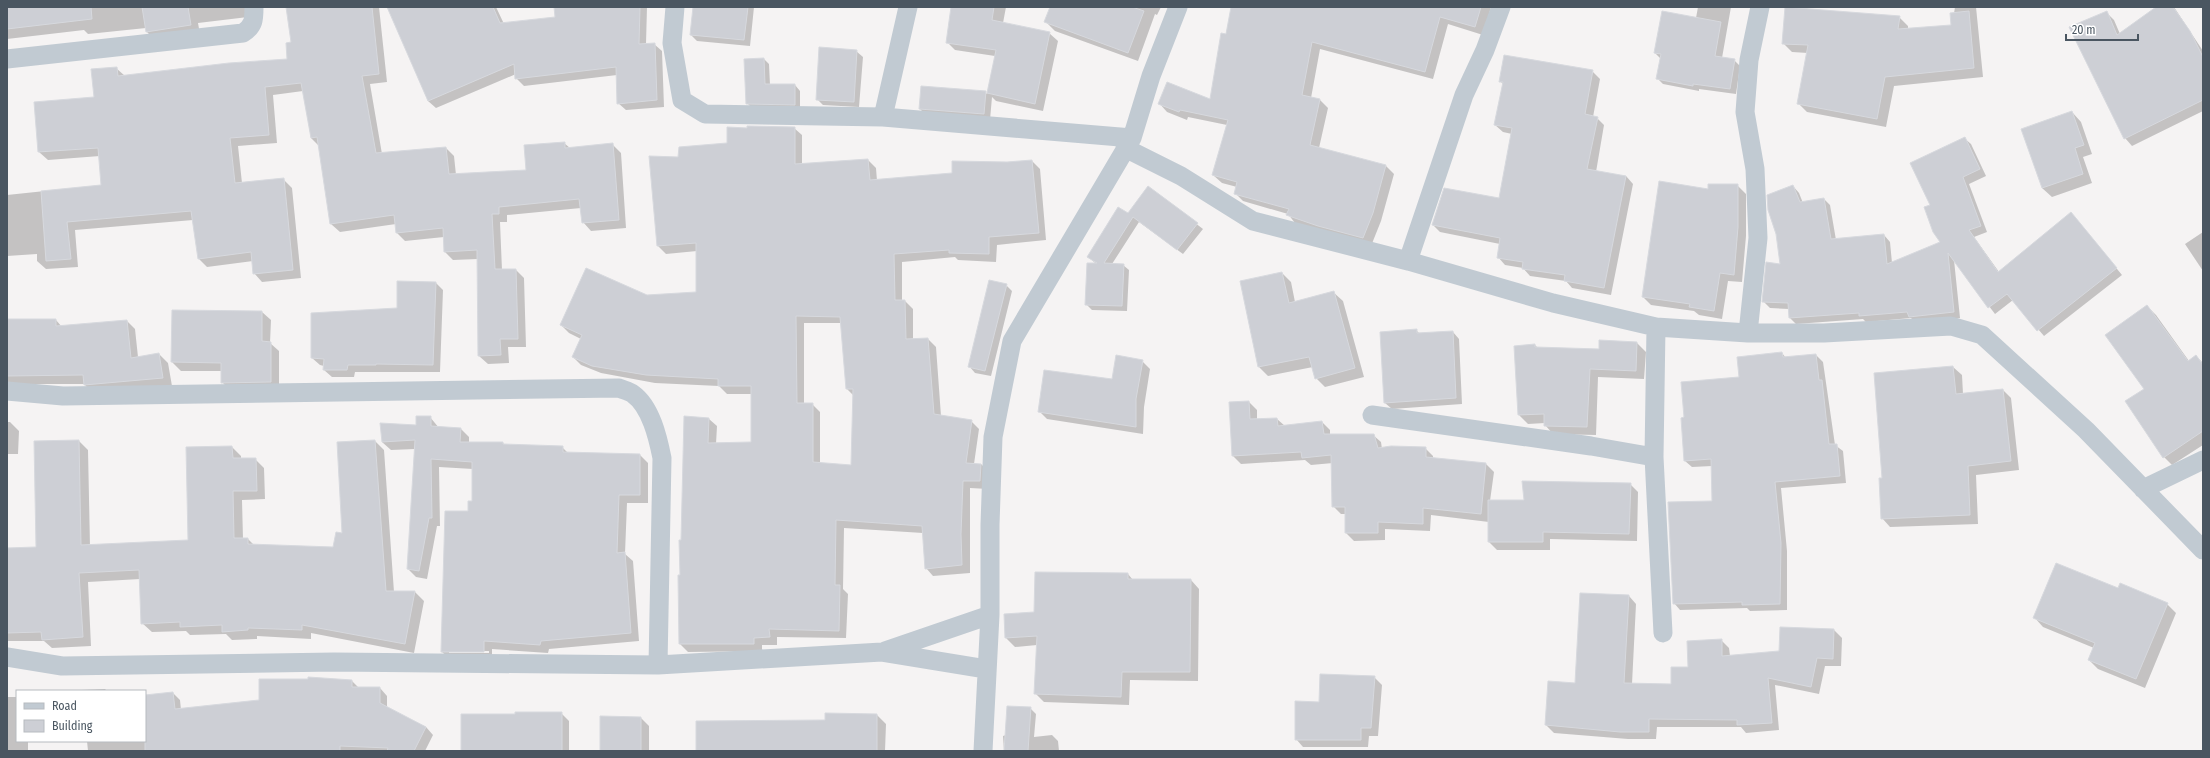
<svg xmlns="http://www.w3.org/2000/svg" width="2210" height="758" font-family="'Fira Sans Condensed',sans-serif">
<rect width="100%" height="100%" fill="#f5f3f3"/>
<!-- shadow -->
<path fill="#0003" fill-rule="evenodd" d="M7 7H247L248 17 198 23 200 34 156 41 147 32 146 28 88 34 84 30 7 39Z
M287 7H379L387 82 370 84 382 154 446 148 454 156 456 175 527 171 564 143 570 148 612 144 621 153 626 228 591 231 583 222 581 208 507 215V222H500L502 270H516L524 278 526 347H508L509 363 488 364 479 356 478 259 453 260 445 252 444 237 405 241 397 233 396 224 340 232 331 224 319 146 311 138 303 91 273 95 277 143 238 146 242 183 283 179 292 188 301 278 262 282 254 273 253 261 207 267 199 259 193 220 75 230 78 267 46 269 37 261V254L7 256V195L102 185 100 156 48 160 39 152 36 103 95 98 116 68 125 76 288 60 292 43Z
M407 7H496L504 24 556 18 555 7H647L646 44H654L662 51 664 107 626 110 618 103 617 75 524 86 516 78V74L436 108 428 101 391 14Z
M694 7H754L750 46 697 41 691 35Z
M952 7H1006L1003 23 1049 33 1058 41 1043 111 996 101 992 97 990 120 926 115 920 109 985 92 987 94 995 56 955 50 947 42Z
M1051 7H1161L1157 15 1155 14 1138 61 1055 31 1046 22Z
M1232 7H1491L1483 35 1448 24 1433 79 1320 49 1311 98 1320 100 1328 108 1319 148 1386 166 1394 174 1381 221 1371 246 1295 223 1288 214 1243 201 1235 193 1237 187 1222 183 1213 175 1227 125 1188 117 1187 120 1167 112 1159 103 1211 101Z
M1698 7H1731L1722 58 1734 60 1740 66 1736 94 1699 89V91L1663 84 1657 78 1661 59 1655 53 1696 18Z
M1786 7 1899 17 1908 26V30L1952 26 1955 7H1976L1983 77 1894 86 1886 127 1807 112 1798 103 1808 53 1792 52 1783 43Z
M2158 7H2174L2203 51V111L2132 146 2125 138 2107 13 2114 20 2120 34Z
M856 51 863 57 859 107 823 105 817 99Z
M764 59 769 64 770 85H795L800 91V109H753L747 103Z
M1592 71 1600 79 1593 117 1597 118 1604 125 1596 172 1626 176 1633 184 1611 295 1572 288 1566 281 1530 276 1523 268 1505 265 1498 257 1500 244 1440 232 1433 225 1500 199 1512 134 1503 132 1495 125 1503 84 1500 81Z
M2072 112 2081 122 2092 154 2083 157 2092 183 2052 197 2042 188Z
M794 128 802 135V164L868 160 876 168 877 181 953 174 1007 163 1032 161 1040 169 1046 240 997 245 996 262 958 260 955 257 902 262V301H905L913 309V340L928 339 936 347 941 416 971 421 979 429 974 464H981L989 472 988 489 970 488V573L933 576 926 568 923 533 844 528 843 589 848 594 846 638 777 637V645H762V651L688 652 680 644 682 541 709 419 717 426 716 444 752 443V394H727L719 386 655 383 601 373 581 365 573 357 581 339 569 333 561 325 647 296 697 293V251L666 254 658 246 650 157 679 158ZM804 323H841L847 389 854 396 852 466 820 464V412L812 404H804Z
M1964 138 1971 144 1986 176 1969 184 1987 232 1974 237 1999 272 2077 220 2122 275 2044 336 2013 300 1995 314 1954 260 1960 318 1916 323 1911 318 1866 322 1863 319 1796 324 1790 318 1789 309 1770 308 1763 301 1781 265 1793 186 1799 193 1803 203 1824 199 1830 205 1836 240 1884 235 1890 242 1892 263 1942 243 1932 205Z
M1737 185 1746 194V236L1742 282 1728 281 1722 319 1699 315 1694 311 1651 305 1643 297 1709 190Z
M1148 187 1203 229 1183 254 1139 222 1112 264 1123 265 1129 270 1127 311 1092 310 1086 304 1096 264 1089 257 1128 214Z
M2203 232V271L2185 244Z
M1282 273 1291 282 1295 302 1333 292 1343 301 1364 377 1325 387 1316 378 1313 367 1268 376 1259 367 1241 282Z
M436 283 443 290 440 372H355L354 377H332L324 370V366L320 365 312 358V314L398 309Z
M1006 285 1012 291 991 376 975 373 969 366Z
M2147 306 2156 315 2189 361 2196 356 2203 363V445L2172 465 2164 457 2146 389Z
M262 312 271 320 270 343 279 351V390L231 391 222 382V371H181L172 362Z
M7 320H56L62 327 127 321 135 329 138 357 159 354 168 363 172 386 93 393 84 384H7Z
M1416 330 1420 334 1453 332 1459 339 1462 404 1392 409 1385 403Z
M1637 343 1646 352 1644 379 1598 377 1596 435 1553 434 1545 425V423L1528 424 1519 415 1535 345 1538 348 1600 350Z
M1782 353 1786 358 1816 355 1823 362 1835 445 1843 451 1846 483 1781 488 1787 551V610L1750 611 1747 608 1680 610 1674 603 1713 502 1712 466 1692 467 1685 461V418L1740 378Z
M1142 361 1150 369 1144 407 1143 434 1047 419 1039 411 1112 381Z
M1953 367 1962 375 1963 394 2003 390 2011 398 2019 470 1976 475 1978 524 1890 527 1882 518 1883 479Z
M1249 402 1257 410V420L1277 419 1285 426 1322 422 1330 430V435H1373L1381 442 1382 449 1425 448 1433 456V459L1486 464 1494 472 1490 501H1525L1630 484 1638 492 1637 541 1550 539V550H1497L1489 542V522L1431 515 1430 531 1385 529V540L1354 541 1346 533V514H1341L1333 506V463L1311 465 1305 460 1241 464 1233 456 1230 403Z
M430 417 439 428 461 429 469 437V443H503L505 445 562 447 569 454 640 455 648 463V503H627L625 554 633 561 639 641 549 649 548 653 492 649V660H451L442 652 469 512 473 502V469L439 467 440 526H437L427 579 416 577 408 569 415 449 391 450 382 442 416 426ZM449 651H489V653H449Z
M7 422H10L19 431 18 454H7Z
M79 441 88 450 90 546 189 541 232 447 241 456V459H255L264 468 265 499 242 500 243 539H248L254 545 334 548 343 534 375 441 384 450 394 592H415L424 601 414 653 311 633V639L257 636V639L232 640 226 634 190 635 186 631 152 632 142 623 140 579 88 582 91 646 52 648 44 641H7V549L37 548Z
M1128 574 1133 580H1191L1199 589 1198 681 1130 680 1129 705 1044 702 1035 693 1037 645 1015 647 1006 638 1035 613Z
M2119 590 2167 604 2176 613 2145 688 2098 669 2089 660 2094 648 2043 627 2034 617Z
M1629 596 1636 604 1632 684 1672 685 1721 640 1729 648 1730 656 1780 652 1834 630 1842 638 1841 666H1825L1819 694 1775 685 1779 730 1746 733 1741 727H1657L1656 739H1628L1554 733 1546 725 1575 684Z
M1374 677 1382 685 1378 736H1369L1368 747H1303L1296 739 1320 703Z
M352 681 359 688H380L387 696V708L426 727 433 735 425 751H88L87 741H145V696L173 693 180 700 181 710 260 701Z
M105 689 107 691H81V690Z
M7 697H17V741H28V751H7Z
M1030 708 1036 714 1034 737 1052 735 1058 741 1059 751H1004L1003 736 1006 735Z
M561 713 569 721V751H462Z
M877 715 886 724 885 751H697L826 721Z
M601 717 641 718 649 726V751H601Z"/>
<!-- building -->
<path fill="#cdcfd5" stroke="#d7d9de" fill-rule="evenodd" d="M7 7H91L92 19 7 29Z
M142 7H188L191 25 146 32Z
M286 7H372L379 74 362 76 376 153 446 147 449 174 526 170 524 145 565 142V148L613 143 619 220 582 223 579 199 499 207V214H492L495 269H516L518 339H500L501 355 478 356 477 250 444 252 443 228 396 233 394 215 330 224 317 137 311 138 301 83 265 87 269 135 230 138 235 183 284 178 293 270 253 274 251 252 198 259 191 211 67 222 71 259 46 261 41 191 101 185 98 148 38 152 34 102 94 97 91 69 117 67 118 76 229 63 287 59 286 43 291 42Z
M387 7H493L500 23 555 17 554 7H640L639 44 655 43 657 100 617 104 616 67 515 79 514 64 428 101Z
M693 7H748L744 40 690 35Z
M951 7H994L992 20 1050 32 1035 104 987 93 996 50 946 43Z
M1050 7H1132L1144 11 1128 53 1044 22Z
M1231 7H1481L1475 27 1440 17 1425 72 1312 42 1302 95 1320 99 1310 145 1386 165 1373 213 1363 238 1318 226 1286 215 1289 209 1234 194 1237 182 1212 175 1228 120 1180 110 1179 112 1158 104 1167 82 1210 99 1221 33 1226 34Z
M1785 7 1900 16 1898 29 1951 25 1950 13 1969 11 1974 68 1885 77 1877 119 1797 104 1808 45 1782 44Z
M2156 7H2173L2190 31 2203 57V100L2124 139 2069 27 2107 11 2117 35Z
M1662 11 1721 22 1715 56 1735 59 1730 89 1693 84V86L1656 79 1661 54 1654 53Z
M819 47 857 50 854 102 816 100Z
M1504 55 1593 70 1585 114 1598 117 1587 169 1626 176 1604 288 1564 281 1565 275 1522 269 1523 262 1497 258 1500 238 1432 225 1444 188 1499 198 1512 128 1494 125 1503 82H1499Z
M764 58 765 84H795V105L746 104 744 59Z
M921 86 986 91 984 114 919 109Z
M2072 111 2084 145 2075 148 2083 174 2042 188 2021 129Z
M747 126 795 127V164L868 159 870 180 952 173V161L1007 162 1032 160 1039 233 989 237V254L949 253V250L894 254 895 300H905L906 339 928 338 934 414 972 420 966 463 981 464 980 481H963L961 534 962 565 925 569 922 526 836 520 835 585H840L839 631 769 629 770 637 754 638V644H679L678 575H680L679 540H681L684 416 709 418 708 443 751 442V386H718V379L646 375 592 366 572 357 582 335 560 325 586 268 647 295 696 292V243L657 246 649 156 678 157 679 147 727 143V127L747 128ZM796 316 840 317 846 389H853L851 465 813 462V403H797Z
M1965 137 1980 169 1963 177 1981 226 1969 230 1998 272 2071 212 2117 268 2037 331 2007 294 1988 308 1948 253 1954 312 1909 317 1907 312 1859 316V313L1789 318 1788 303 1762 302 1766 262 1780 264 1776 234 1768 210 1767 195 1793 185 1800 202 1824 198 1831 239 1884 234 1887 264 1940 242 1933 232 1924 207 1930 205 1910 163Z
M1659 181 1708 189V184H1738V227L1734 275 1720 273 1714 311 1689 307 1690 304 1642 297Z
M1148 186 1198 223 1177 250 1133 217 1104 263 1124 264 1122 306 1085 305 1087 263H1097L1087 257 1118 207 1128 213Z
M1282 272 1289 303 1334 291 1355 368 1315 379 1309 357 1258 367 1240 281Z
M989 280 1007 284 985 371 968 367Z
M397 281 436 282 433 365 376 364V365H348L347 370H323L324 359 311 358V313L397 308Z
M2147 305 2188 361 2196 355 2203 365V431L2163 458 2125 401 2144 389 2105 335Z
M172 310 262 311V341L271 342V382L221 383V363L171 362Z
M7 319H56V326L127 320 131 358 159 353 163 378 84 385 83 375 7 376Z
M1417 329V333L1453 331 1456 398 1384 403 1380 332Z
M1599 340 1637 342 1636 371 1590 369 1587 427 1544 426V414L1518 415 1514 346 1535 344V347L1599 349Z
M1782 352 1783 357 1816 354 1819 380H1822L1829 444H1837L1840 476 1775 482 1781 543 1780 604 1742 605V602L1673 604 1668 502 1712 501 1711 459 1684 461 1681 418 1684 417 1681 382 1739 377 1737 357Z
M1116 355 1143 360 1136 399V427L1038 412 1044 370 1112 379Z
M1953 366 1956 394 2003 389 2011 461 1968 466 1970 515 1881 519 1879 478H1882L1874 373Z
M1249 401 1250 419 1277 418 1278 426 1322 421 1324 434H1374L1378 448 1391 446 1426 447V457L1486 463 1481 514 1423 508V524L1378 522V533H1345V507H1332L1331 455 1302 458 1301 452 1232 456 1229 402Z
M416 416H431V426L461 428 460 442H503V444L563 446V452L640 454V495H619L617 553 625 552 631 633 541 641 540 645 484 641V652H441L445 511H468V501H472V462L431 459 432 518H429L419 571 407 569 415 440 382 442 380 423 416 425Z
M79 440 81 545 188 540 186 447 232 446 233 458H256L257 491H233L234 538H248V544L333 547 336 532 342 533 337 442 375 440 386 591H415L405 644 302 625V630L248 628V630L222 632V625L180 627V622L141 624 139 570 79 573 83 637 42 640 41 632 7 633V548L36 547 34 441Z
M1522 481 1631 483 1629 534 1543 532V542H1488V500H1524Z
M2056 563 2118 588 2120 583 2168 603 2136 679 2088 660 2095 643 2033 618Z
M1035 572 1128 573V579H1191L1190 672H1122L1121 697 1034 694 1037 636 1005 638 1004 614 1034 612Z
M1580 593 1629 595 1624 683 1671 684V667H1688L1687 641 1722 639V656L1779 651 1780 627 1834 629 1833 659 1817 658 1811 687 1768 678 1772 723 1737 725V720L1649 719V732H1620L1545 725 1548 681 1575 683Z
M1320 674 1375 676 1371 728H1361V740H1295V701L1319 702Z
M308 677 352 680V687H380V703L426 727 414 751H387L388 748 340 746V751H145V695L173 692 175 709 259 700V679H308Z
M1007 706 1031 707 1028 751H1004Z
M515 712H562V751H461V714H515Z
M825 713 877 714V751H696V721L825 720Z
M600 716 641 717V751H600Z"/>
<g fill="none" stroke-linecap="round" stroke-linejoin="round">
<!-- street -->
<path stroke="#c1cad2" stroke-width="19" d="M675 7 672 43 682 100 705 114 883 117 1132 138
M7 59 243 33C254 26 254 19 254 7
M883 117 908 7
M1125 148 1181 176 1253 221 1408 261 1553 303 1656 327 1748 333H1824L1951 326 1982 335 2086 430 2203 550
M1408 261 1464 95 1485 50 1501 7
M1656 327 1654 457 1663 633
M1748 333 1758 238 1755 169 1745 112 1749 60 1760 7
M7 391 63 396 619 388C623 390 629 391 633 394 651 407 658 438 662 458L658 665
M1372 415 1591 446 1654 457
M2143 489 2203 460
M885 651 990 615
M7 657 62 666 334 662 658 665 882 652 986 669
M983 751 990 615V525L993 437 1012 341 1132 138 1151 76 1178 7"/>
</g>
<!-- border -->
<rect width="2210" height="758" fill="none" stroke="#4a5661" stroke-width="16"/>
<!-- legend -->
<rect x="16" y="690" width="130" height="52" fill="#ffffff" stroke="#b7bbc0"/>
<rect x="24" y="703" width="20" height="6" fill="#c1cad2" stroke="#b7bbc0"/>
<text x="52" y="710" font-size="12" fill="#4a5661">Road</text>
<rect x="24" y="720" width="20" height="12" fill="#cdcfd5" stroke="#b7bbc0"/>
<text x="52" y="730" font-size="12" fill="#4a5661">Building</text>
<!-- scale -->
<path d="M2066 34v6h72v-6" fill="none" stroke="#4a5661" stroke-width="2"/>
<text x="2072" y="34" font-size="12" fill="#4a5661" stroke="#ffffff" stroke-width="3" paint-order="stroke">20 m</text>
</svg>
